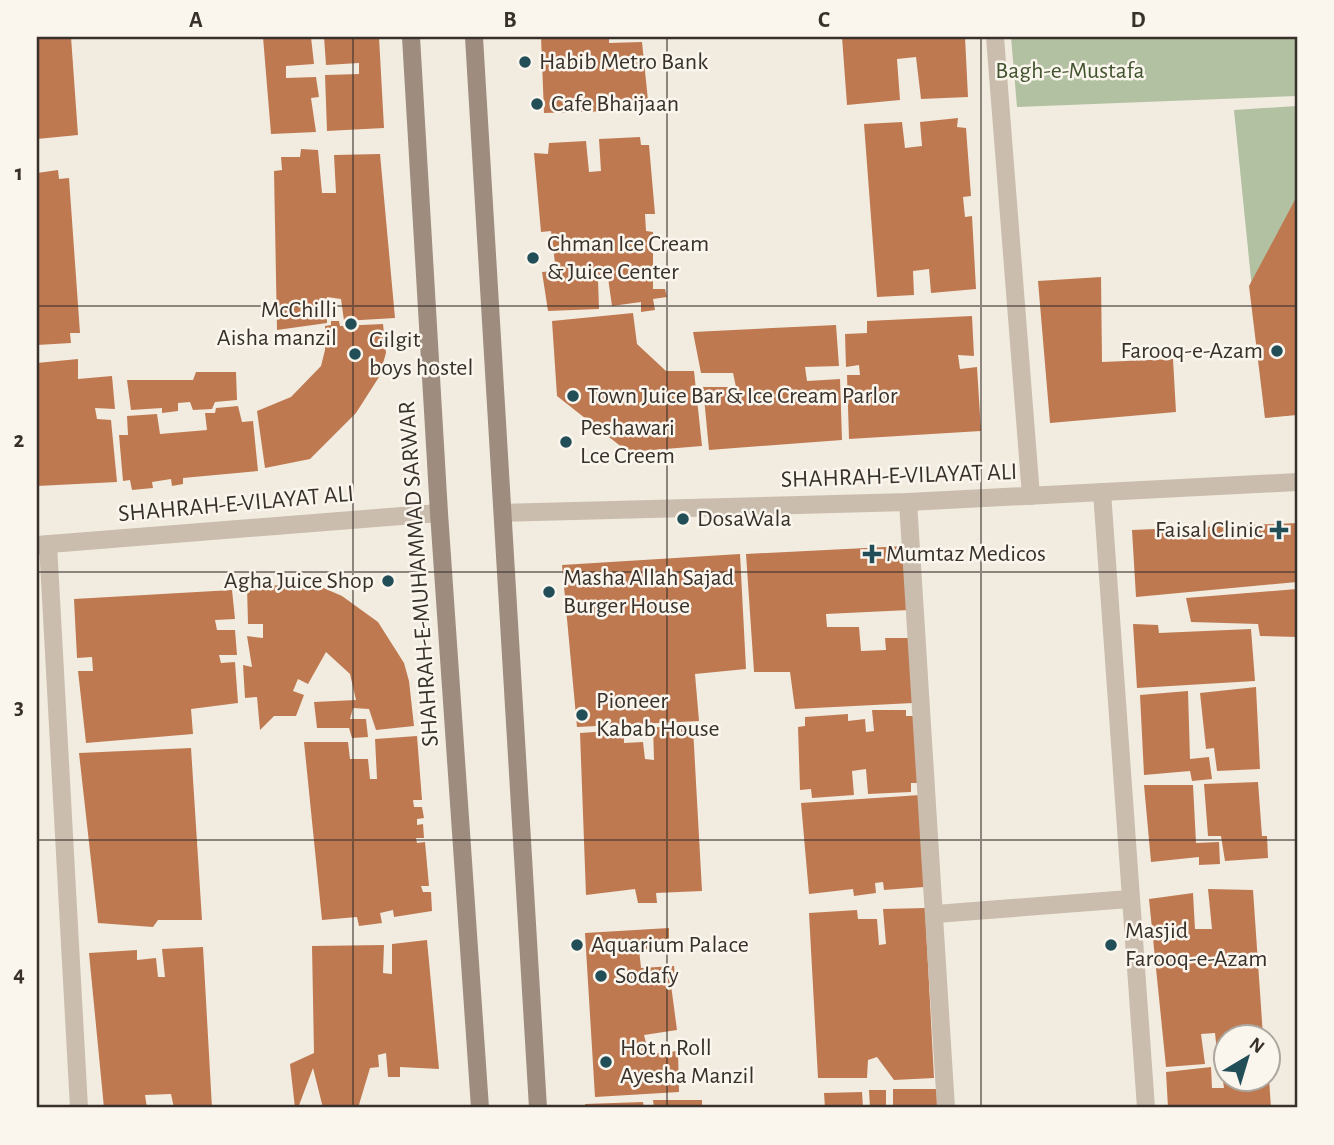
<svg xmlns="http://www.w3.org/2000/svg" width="1334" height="1145" font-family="'Alegreya Sans',sans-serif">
<rect width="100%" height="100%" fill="#f2ece0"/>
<!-- green -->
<path fill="#b2c1a1" d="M1011 37H1297V96L1017 107Z
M1297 106V414L1265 418 1234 110Z"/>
<!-- building -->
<path fill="#bf7951" d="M37 37H71L78 135 37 139Z
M263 37H311L314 64 286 66V78L316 77 319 97 311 98 316 132 271 134Z
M324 37H379L384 128 327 131 325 75 359 74V63L326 65Z
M541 37H609V43L642 42 649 110 544 113Z
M842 37H965L968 97 921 99 916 57 897 59 900 100 847 105Z
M958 118 957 127 966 128 971 196 963 197 965 217 972 216 976 289 931 293 929 269 913 271 914 295 877 297 864 124 902 122 905 148 922 146 920 122Z
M640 137 641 145H649L655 214H645L646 231 653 232V289H665L667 297 653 299 655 310 641 312V302L612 306 608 278 598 279 599 309 548 311 542 272 556 271 551 231 541 232 534 153 548 154 549 143 586 141 589 172 601 171 599 139Z
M301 149 318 150 322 193H336L334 155 380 154 395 318 344 321 341 299 327 297V323L277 330 274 171 282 170 281 157H300Z
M58 170 59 179 69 178 80 333H70L71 343 37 345V173Z
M1297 196V415L1265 418 1249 286Z
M1101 277 1102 362 1173 359 1176 412 1050 423 1038 281Z
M633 313 637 344 666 371H694L702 446 628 452 557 396 552 321Z
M972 316 974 356 958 355 960 369 977 367 981 431 849 439 847 375H860L859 365 846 367 845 334 867 333V321Z
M331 321H339L340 326 383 324 386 353 379 377 356 413 310 459 265 468 257 411 291 397 321 366 325 350V326L331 325Z
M836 325 839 366 805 367 807 381 840 379 842 440 709 450 703 387H736L733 373H701L693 332Z
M78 359V379L112 376 115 409 95 408 97 419 111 420 117 482 37 486V363Z
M196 372H236L237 400 215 402 212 409 193 410 190 402 178 403V411L162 413V408L131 410 127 380H193Z
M238 406 242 422 253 421 258 471 183 478V484L172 486 171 479 152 482 153 488 132 490 130 480 123 481 119 435H128L127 416 157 414 160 434 207 430 205 413H215L216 408Z
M1297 523V582L1136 597 1132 530Z
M905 546 909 610 826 614 827 627H859L861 651 886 650 885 638H911L913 703 795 709 790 672H754L746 554Z
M740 554 746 669 695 674 699 721 577 727 562 565Z
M299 585 319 586 342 596 378 622 404 663 409 681 414 726 376 730 369 709 353 708 350 719H366L368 737 352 738 349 728H317L314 702 356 700 350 674 326 652 308 684 298 679 293 691 304 695 296 716H274L260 730 257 697 245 698 243 665 252 667 247 636 263 638V624H248L247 586Z
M1297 589V637L1260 636 1258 624 1191 622 1186 598Z
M232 590 235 619 215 620 217 630H235L237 655H219L221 663 235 662 238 703 191 709 193 734 86 743 78 671H93L92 657 77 658 74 599Z
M1133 624 1158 625 1159 633 1251 629 1255 681 1137 688Z
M1256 687 1260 769 1217 771 1214 748 1206 749 1200 693Z
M1188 691 1190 759 1209 757 1212 779 1192 781 1190 771 1144 775 1140 695Z
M872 710H906V716H914L918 783H911V792L868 794 866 769 852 771 854 795 812 798 811 789 800 790 798 727 805 726V717L848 714V721L865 719 866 732 874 731Z
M653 727 693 728 702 891 656 893 657 903H638L635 889 586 895 580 733 624 730V743L643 742 645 759 654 760Z
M417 736 422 800H413L414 807H422L424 818 417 819V825L423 824 424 838H416L417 843 425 842 429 886H421L423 892H431L432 911 394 917 393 910 380 913 382 923 359 926 357 917 322 920 304 742H348L350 759H368L370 779H377L375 739Z
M191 748 202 920H158L153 927 98 923 79 753Z
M1258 782 1262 836H1267L1268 858 1225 861 1221 836H1208L1204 784Z
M1144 785H1193L1196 843 1219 842 1220 864 1199 865V857L1151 862Z
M920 795 924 887 884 890 883 882 875 883 876 893 854 896 853 889 809 894 801 803Z
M1208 889 1253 890 1263 1036H1226V1062H1218L1215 1033 1201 1034 1205 1064 1166 1067 1149 899 1193 893 1195 929H1212Z
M925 908 934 1078 894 1080 877 1057 868 1060 867 1078H818L809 913 857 910 858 919H877L879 945 886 944 883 909Z
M669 928V949H639L641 968 674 966 676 985H671L677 1030 644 1035 649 1054 678 1051 679 1092 595 1097 585 933Z
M427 940 439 1069 400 1067V1077H388L386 1053 378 1055 379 1067 370 1068 358 1108H323L313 1068 298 1108H295L290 1064 314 1053 312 946 384 945 383 973 392 974V944Z
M203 947 212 1108H174L171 1094 145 1095 147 1108H104L89 953 137 950V960L156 958 158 977H165L162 949Z
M1211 1067 1212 1088H1224L1221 1067H1226V1078H1269L1271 1108H1168L1166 1072Z
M893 1089H937V1108H893Z
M869 1090H886V1108H870Z
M862 1092 863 1108H825L824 1093Z
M653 1100H702V1108H654Z
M643 1102 644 1108H586L585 1104Z"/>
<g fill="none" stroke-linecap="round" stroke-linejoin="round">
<!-- minor -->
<path stroke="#cabdad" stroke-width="18" d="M995 37 1031 496
M1102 492 1146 1108
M908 502 946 1108
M48 544 79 1108
M936 914 1129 899"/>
<!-- tertiary -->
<path stroke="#cabdad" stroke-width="18" d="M503 513 908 502 1297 482
M37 545 439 513"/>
<!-- secondary -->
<path stroke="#9e8d7e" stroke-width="18" d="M411 37 439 513 480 1108
M474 37 538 1108"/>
</g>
<!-- grid -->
<path fill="none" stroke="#38312b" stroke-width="2" stroke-opacity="0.55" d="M353 37V1108M667 37V1108M981 37V1108M37 306H1297M37 572H1297M37 840H1297"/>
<!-- markers -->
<g fill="#224e58" stroke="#faf5ed" stroke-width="2.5">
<circle cx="525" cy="62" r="7"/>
<circle cx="537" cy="104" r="7"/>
<circle cx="533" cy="258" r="7"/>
<circle cx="351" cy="324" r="7"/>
<circle cx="1277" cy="351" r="7"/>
<circle cx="355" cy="354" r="7"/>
<circle cx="573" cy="396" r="7"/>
<circle cx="566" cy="442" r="7"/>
<circle cx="683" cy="519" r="7"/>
<path d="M1275.5 519.5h7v7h7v7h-7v7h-7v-7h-7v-7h7z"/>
<path d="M868.5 543.5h7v7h7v7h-7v7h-7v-7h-7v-7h7z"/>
<circle cx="388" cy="581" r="7"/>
<circle cx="549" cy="592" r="7"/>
<circle cx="582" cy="715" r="7"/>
<circle cx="577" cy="945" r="7"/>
<circle cx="1111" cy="945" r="7"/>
<circle cx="601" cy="976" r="7"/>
<circle cx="606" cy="1062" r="7"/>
</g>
<g text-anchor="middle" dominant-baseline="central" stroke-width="5" stroke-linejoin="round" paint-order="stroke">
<!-- poi labels -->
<g font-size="24" fill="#38312b" stroke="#faf5ed" text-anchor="start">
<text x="539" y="62">Habib Metro Bank</text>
<text x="551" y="104">Cafe Bhaijaan</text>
<text x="547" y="244">Chman Ice Cream<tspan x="547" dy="28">&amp; Juice Center</tspan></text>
<text x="337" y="310" text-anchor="end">McChilli<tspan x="337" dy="28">Aisha manzil</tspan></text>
<text x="369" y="340">Gilgit<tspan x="369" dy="28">boys hostel</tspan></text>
<text x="1263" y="351" text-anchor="end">Farooq-e-Azam</text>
<text x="587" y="396">Town Juice Bar &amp; Ice Cream Parlor</text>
<text x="580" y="428">Peshawari<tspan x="580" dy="28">Lce Creem</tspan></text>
<text x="697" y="519">DosaWala</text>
<text x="1263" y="530" text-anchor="end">Faisal Clinic</text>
<text x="886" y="554">Mumtaz Medicos</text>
<text x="563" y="578">Masha Allah Sajad<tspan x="563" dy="28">Burger House</tspan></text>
<text x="374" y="581" text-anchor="end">Agha Juice Shop</text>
<text x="596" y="701">Pioneer<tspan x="596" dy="28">Kabab House</tspan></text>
<text x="1125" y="931">Masjid<tspan x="1125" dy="28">Farooq-e-Azam</tspan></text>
<text x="591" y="945">Aquarium Palace</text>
<text x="615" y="976">Sodafy</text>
<text x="620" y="1048">Hot n Roll<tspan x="620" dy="28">Ayesha Manzil</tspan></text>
</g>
<!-- park labels -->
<g font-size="24" fill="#435530" stroke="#faf5ed">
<text x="1070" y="71">Bagh-e-Mustafa</text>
</g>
<!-- street labels -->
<g font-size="24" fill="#38312b" stroke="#faf5ed">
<text transform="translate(899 476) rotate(-2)">SHAHRAH-E-VILAYAT ALI</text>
<text transform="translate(236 504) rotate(-5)">SHAHRAH-E-VILAYAT ALI</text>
<text transform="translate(419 574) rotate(-94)">SHAHRAH-E-MUHAMMAD SARWAR</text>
</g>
</g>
<!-- border -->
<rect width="1334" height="1145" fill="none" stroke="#faf5ed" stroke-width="77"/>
<!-- north arrow -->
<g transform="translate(1247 1058) rotate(38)"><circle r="33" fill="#faf5ed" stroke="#aca79f" stroke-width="2"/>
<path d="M0-5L12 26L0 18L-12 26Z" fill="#224e58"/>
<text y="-10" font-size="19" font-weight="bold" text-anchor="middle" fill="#38312b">N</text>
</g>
<rect x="38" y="38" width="1258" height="1068" fill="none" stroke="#38312b" stroke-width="2.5"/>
<g font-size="23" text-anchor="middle" font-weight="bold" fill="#38312b">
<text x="196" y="27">A</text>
<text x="510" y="27">B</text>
<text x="824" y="27">C</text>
<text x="1138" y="27">D</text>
<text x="19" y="180">1</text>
<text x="19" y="447">2</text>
<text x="19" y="714">3</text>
<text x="19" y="981">4</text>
</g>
</svg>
